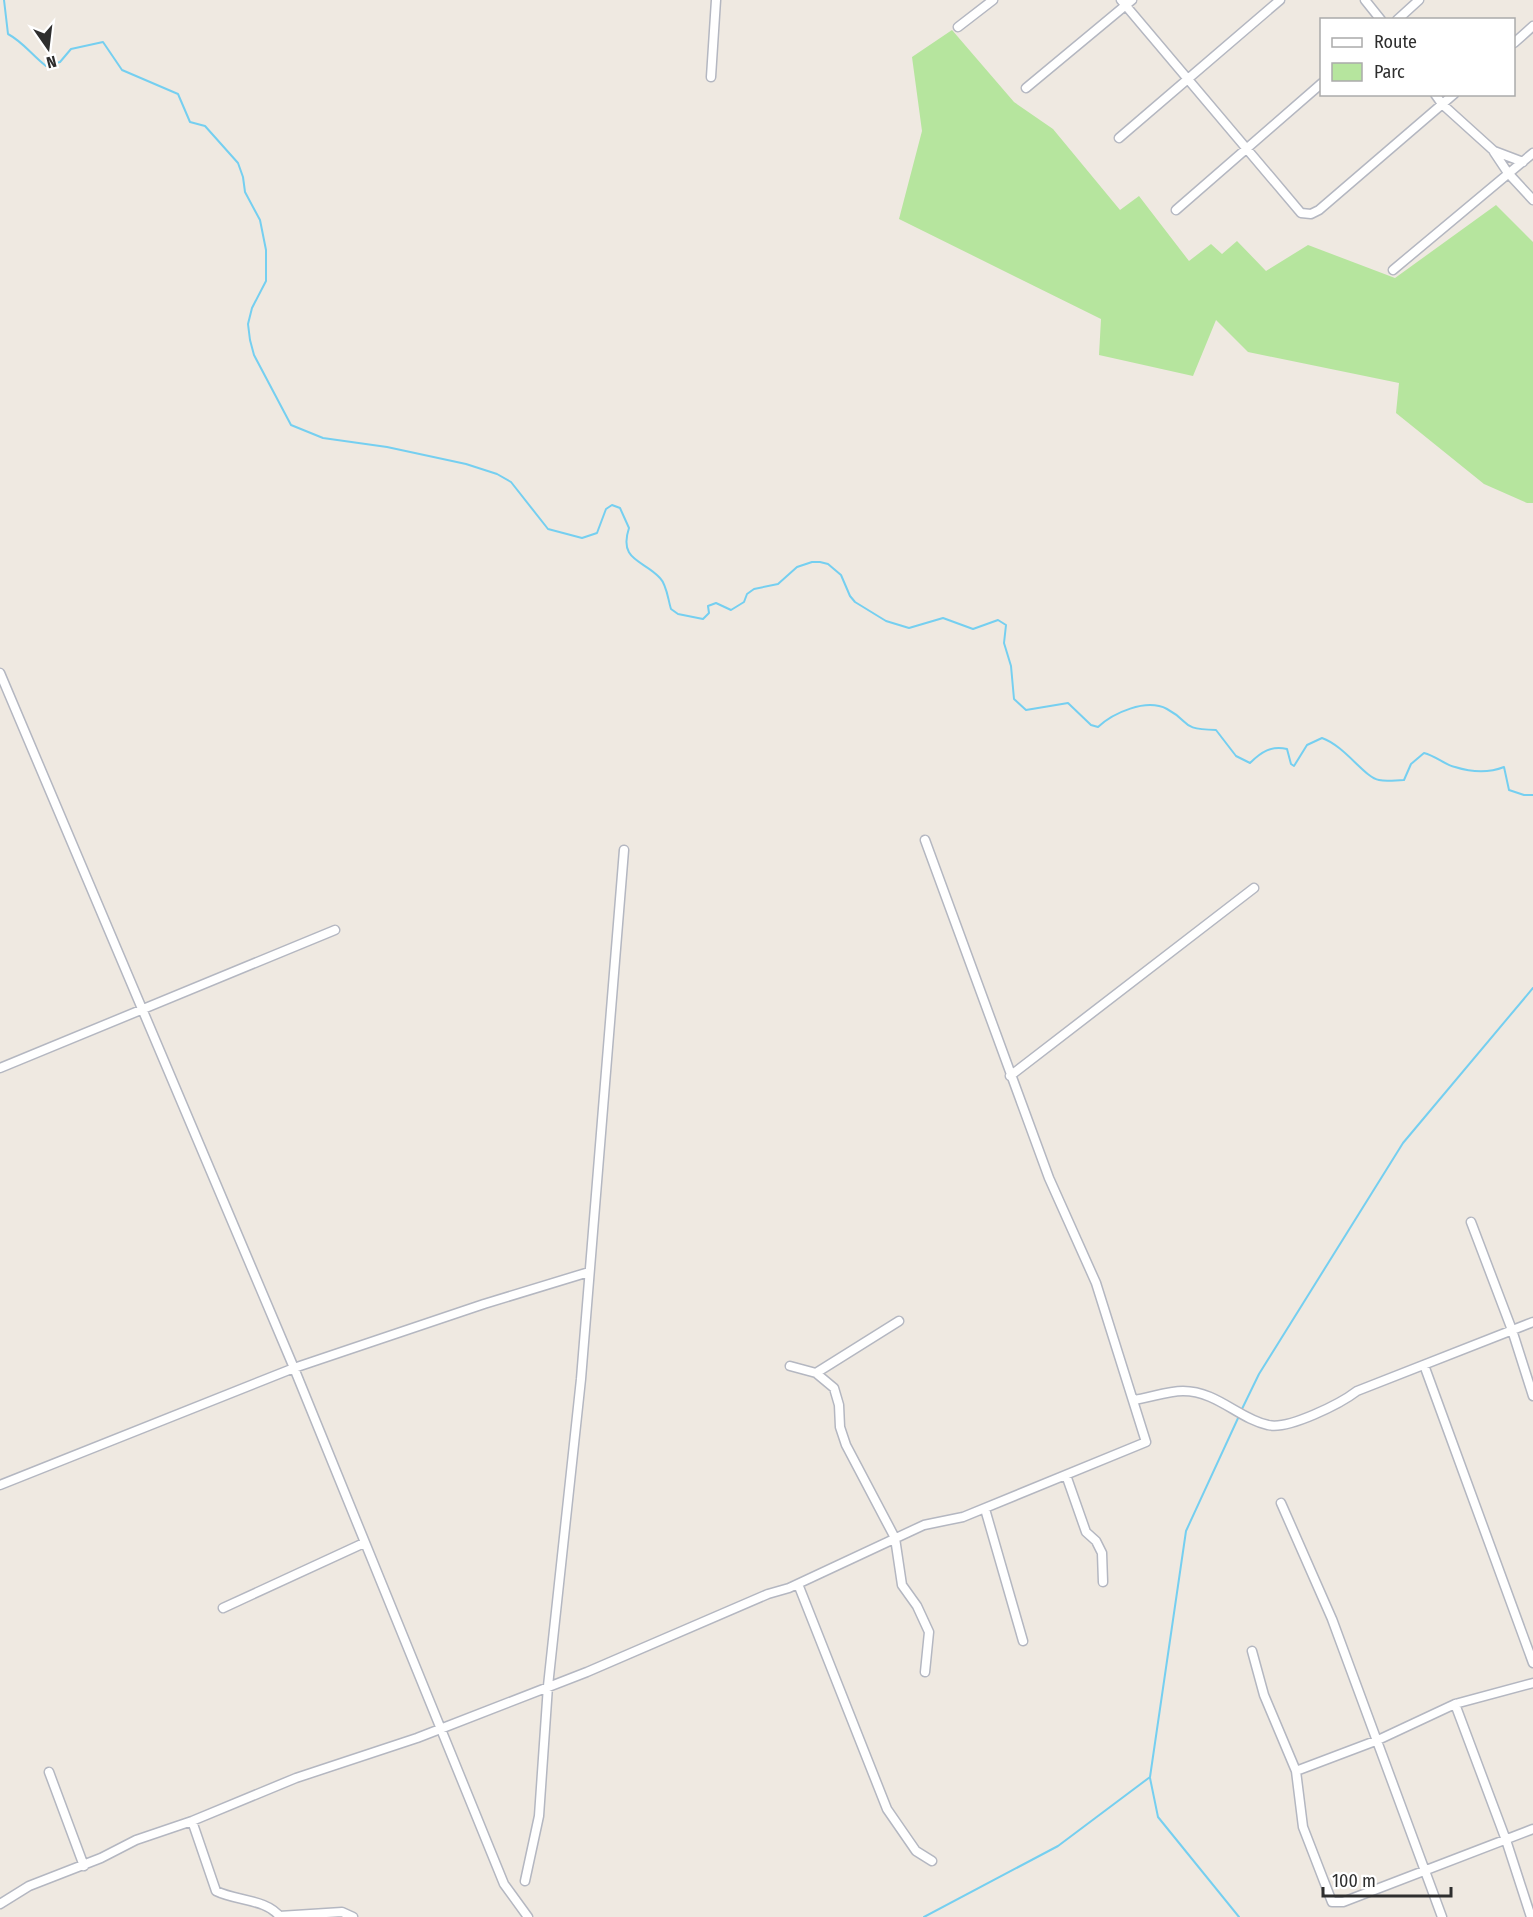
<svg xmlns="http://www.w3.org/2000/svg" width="1533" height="1917" font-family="'Fira Sans Condensed',sans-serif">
<rect width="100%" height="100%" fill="#efe9e1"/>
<!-- green -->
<path fill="#b6e59e" d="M952 30 1014 102 1053 129 1120 210 1139 196 1189 261 1211 244 1222 254 1237 241 1266 271 1308 245 1395 278 1496 205 1533 242V503H1527L1484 484 1396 413 1399 383 1248 352 1216 320 1193 376 1099 355 1101 319 899 219 922 131 912 57Z"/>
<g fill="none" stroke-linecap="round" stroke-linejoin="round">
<!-- stream -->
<path stroke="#75cff0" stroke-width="2" d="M4 0 8 34C23 42 32 55 46 66L60 62 71 49 103 42 122 70 178 94 190 122 205 126 238 163 243 177 245 192 260 220 266 250V281L252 308 248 324 250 340 254 355 291 425 323 438 387 447 466 464 497 474 511 482 548 529 582 538 597 533 606 509 612 505 620 508 629 528C618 561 644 560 660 578 667 585 668 600 671 609L678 614 703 619 709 613 708 606 716 603 731 610 744 602 747 594 754 589 778 584 797 567 812 562H820L828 564 841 575 850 596 855 602 886 621 909 628 943 618 973 629 998 620 1006 625 1004 643 1011 666 1014 699 1026 710 1068 703 1091 725 1098 727C1113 713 1146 698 1167 709 1193 723 1178 729 1216 730L1236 756 1250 763C1261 752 1272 745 1287 749L1291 764 1294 766 1307 745 1322 738C1345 746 1365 778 1379 780 1387 782 1396 780 1404 780L1411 764 1424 753C1436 756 1445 765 1455 767 1471 772 1489 773 1504 767L1509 790 1524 795H1533
M1241 1411 1259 1374 1403 1143 1533 988
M1150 1778 1158 1817 1239 1917
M924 1917 1058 1846 1150 1777 1186 1531 1239 1416"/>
<defs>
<path id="street" d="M1121 0 1301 213 1311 214 1319 210 1454 94
M1365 0 1381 20
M1397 20 1419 0
M958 27 993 0
M1514 43 1533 26
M711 77 716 0
M1026 88 1132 0
M1435 94 1442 104 1494 151 1523 162
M1119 138 1280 0
M1494 152 1508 173 1533 200
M1176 210 1322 83
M1393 270 1533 153
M0 673 294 1368 504 1884 528 1917
M0 1068 335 930
M1010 1076 1254 888
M1471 1222 1512 1330 1533 1396
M1424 1365 1533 1663
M790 1366 816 1373 834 1388 839 1405 840 1427 846 1445 895 1538 902 1585 917 1606 929 1632 925 1672
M816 1373 899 1321
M1133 1400C1149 1398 1167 1391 1183 1391 1217 1391 1239 1419 1268 1425 1288 1430 1340 1404 1357 1391L1533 1322
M1066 1475 1086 1532 1096 1541 1102 1553 1103 1582
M0 1485 294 1368 484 1304 589 1272
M1281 1503 1332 1619 1442 1917
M985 1509 1023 1641
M798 1584 887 1809 916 1851 932 1861
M223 1608 364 1543
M1252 1651 1264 1695 1296 1771 1303 1827 1332 1902H1343L1533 1829
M1455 1704 1506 1840 1531 1917
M1296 1771 1378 1740 1455 1704 1533 1683
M49 1772 84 1866
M192 1821 216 1891C236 1901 267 1899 280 1917
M525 1881 539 1816 548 1686 581 1379 624 850
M0 1904 29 1886 101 1858 136 1840 192 1821 296 1778 417 1738 587 1672 768 1594 789 1588 924 1525 963 1517 1146 1442 1096 1283 1049 1178 925 840
M279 1916 342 1912 353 1917"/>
</defs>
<!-- street casing -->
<use href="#street" stroke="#b4b7c1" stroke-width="11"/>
<!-- street -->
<use href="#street" stroke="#fff" stroke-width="8"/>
</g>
<!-- legend -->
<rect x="1320" y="18" width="195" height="78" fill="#ffffff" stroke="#ababab" stroke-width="1.5"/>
<rect x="1332" y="38" width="30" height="9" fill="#ffffff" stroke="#ababab" stroke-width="1.5"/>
<text x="1374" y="48" font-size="18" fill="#2e2e2e">Route</text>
<rect x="1332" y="63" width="30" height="18" fill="#b6e59e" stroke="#ababab" stroke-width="1.5"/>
<text x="1374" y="78" font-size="18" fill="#2e2e2e">Parc</text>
<!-- north arrow -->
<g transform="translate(48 48) rotate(166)" stroke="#ffffff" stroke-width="4.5" paint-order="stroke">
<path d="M0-4.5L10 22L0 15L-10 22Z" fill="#2e2e2e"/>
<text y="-9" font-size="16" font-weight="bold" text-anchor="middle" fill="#2e2e2e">N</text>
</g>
<!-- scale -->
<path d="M1323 1887v9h128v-9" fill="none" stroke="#2e2e2e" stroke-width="3"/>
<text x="1332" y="1887" font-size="18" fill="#2e2e2e" stroke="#ffffff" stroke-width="4.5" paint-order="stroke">100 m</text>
</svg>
